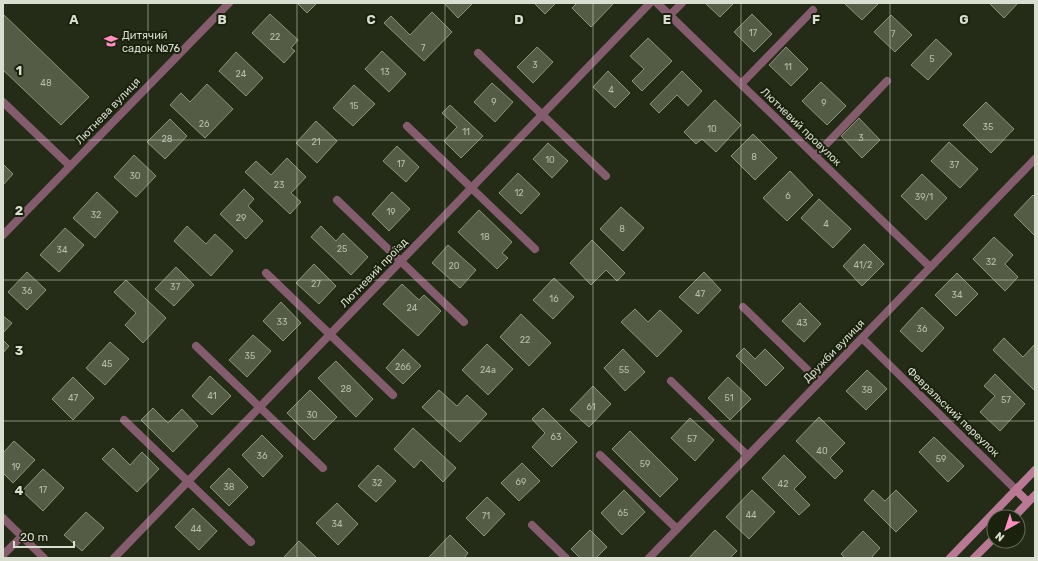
<svg xmlns="http://www.w3.org/2000/svg" width="1038" height="561" font-family="Rubik,sans-serif">
<rect width="100%" height="100%" fill="#242b16"/>
<!-- building -->
<path fill="#545c45" stroke="#8b947b" d="M297 3H317L307 13Z
M444 3H473L458 18Z
M534 3H556L545 14Z
M577 3H614L591 27 572 8Z
M705 3H734L720 17Z
M844 3H879L862 20Z
M989 3H1018L1004 18Z
M432 12 452 32 424 61 384 23 391 16 410 35Z
M3 14 89 97 61 125 3 70Z
M270 14 298 40 291 48 295 51 284 63 252 33Z
M752 14 772 34 754 52 734 32Z
M891 15 912 35 895 52 874 32Z
M648 38 672 61 642 91 632 81 644 69 630 56Z
M936 39 952 54 928 80 911 65Z
M537 47 553 62 533 83 517 67Z
M786 47 808 69 791 86 769 65Z
M382 51 406 74 389 92 365 69Z
M236 52 263 78 246 96 219 71Z
M608 71 630 93 615 108 593 87Z
M682 71 702 91 688 106 677 95 659 113 650 104Z
M821 82 846 106 827 125 802 101Z
M492 83 513 102 495 122 474 102Z
M207 84 233 109 205 138 170 105 181 93 190 102Z
M354 85 375 104 353 126 333 108Z
M715 100 741 125 716 152 702 139 696 144 684 132Z
M986 102 1014 129 991 153 963 125Z
M450 105 483 136 461 158 444 141 457 127 442 113Z
M859 118 880 140 862 158 841 136Z
M170 119 187 136 165 159 147 142Z
M316 121 337 141 317 163 296 143Z
M753 134 777 158 755 180 731 156Z
M949 142 978 169 960 188 931 161Z
M548 143 568 161 552 178 533 159Z
M397 146 419 167 406 182 383 161Z
M134 155 156 176 136 197 114 177Z
M287 158 306 177 291 193 301 202 290 214 245 172 256 161 271 175Z
M3 164 13 174 3 185Z
M790 171 813 195 787 221 763 198Z
M518 173 540 194 521 214 499 193Z
M922 174 947 198 926 220 901 196Z
M244 189 254 199 248 206 263 221 246 239 220 214Z
M97 192 118 212 95 238 73 218Z
M392 192 410 209 389 231 372 214Z
M1033 195 1035 197V236L1014 215Z
M819 199 851 229 833 248 801 218Z
M621 207 644 228 623 251 600 229Z
M479 210 512 242 502 253 508 258 497 269 458 232Z
M187 226 206 244 215 234 233 251 211 276 174 241Z
M321 226 336 241 343 233 368 257 351 275 311 237Z
M65 228 84 245 59 272 40 255Z
M994 237 1013 255 1005 264 1018 277 1005 291 973 259Z
M592 240 625 273 617 281 606 270 591 285 570 263Z
M864 244 884 264 862 286 843 266Z
M448 245 476 270 460 288 432 263Z
M314 264 336 286 319 304 296 283Z
M176 267 194 285 174 306 155 289Z
M27 272 46 290 27 310 8 292Z
M704 272 721 290 698 314 679 297Z
M957 273 978 294 956 316 935 295Z
M554 278 574 297 553 319 533 300Z
M126 280 166 318 143 343 125 325 136 313 114 292Z
M402 284 419 300 424 295 441 311 418 336 383 304Z
M281 302 301 323 283 341 263 321Z
M800 303 821 324 804 342 782 321Z
M922 307 944 328 922 352 900 331Z
M635 309 648 322 660 310 682 331 657 357 621 322Z
M521 314 551 343 529 366 500 337Z
M3 316 12 323 3 333Z
M253 335 271 351 247 377 229 360Z
M1004 338 1023 357 1034 345 1035 346V391L993 350Z
M3 340 9 346 3 353Z
M110 342 129 359 105 385 86 368Z
M487 344 513 369 488 395 462 370Z
M744 348 755 359 765 349 784 368 766 386 736 356Z
M403 349 421 366 403 384 386 368Z
M623 349 645 372 625 391 604 368Z
M336 361 373 399 356 417 318 378Z
M867 370 887 389 866 410 846 391Z
M995 374 1025 404 1000 431 980 412 995 396 984 386Z
M210 376 231 396 212 415 192 396Z
M73 377 94 398 73 420 52 399Z
M728 377 751 399 730 420 708 398Z
M593 386 611 404 589 427 570 410Z
M310 390 337 417 314 440 287 413Z
M439 390 457 406 467 395 487 414 460 442 422 407Z
M153 408 168 423 182 409 198 426 173 452 141 420Z
M543 408 577 442 552 467 532 447 545 433 532 419Z
M819 417 845 443 830 458 843 471 835 479 796 441Z
M690 418 714 440 695 461 671 438Z
M413 428 456 468 443 482 421 460 414 468 394 449Z
M630 431 678 479 660 497 612 449Z
M262 435 283 456 263 477 242 455Z
M934 437 964 466 948 482 919 452Z
M14 441 35 460 13 483 3 473V453Z
M113 448 130 465 142 452 159 469 137 492 102 459Z
M784 455 806 477 794 489 810 505 799 515 762 478Z
M522 463 540 481 519 501 501 483Z
M378 465 396 481 376 502 358 486Z
M229 468 248 487 229 506 210 487Z
M43 469 64 488 43 511 22 491Z
M624 490 645 512 622 535 601 513Z
M752 490 775 512 749 539 726 517Z
M873 490 885 501 896 490 917 511 896 532 864 500Z
M487 497 505 514 484 536 466 518Z
M337 503 358 524 338 545 316 523Z
M193 508 217 531 199 550 175 527Z
M86 512 104 528 82 551 64 535Z
M590 530 607 547 596 558H580L571 549Z
M715 530 737 551 730 558H689Z
M863 531 880 548 871 558H845L841 554Z
M450 535 468 553 464 558H430L429 557Z
M299 541 317 558H283Z"/>
<g fill="none" stroke-linecap="round" stroke-linejoin="round">
<!-- lane -->
<path stroke="#845c6d" stroke-width="8" d="M670 15 682 3
M478 53 606 176
M741 84 813 10
M3 102 70 166
M407 126 535 249
M815 156 887 81
M337 200 464 322
M266 273 393 395
M743 307 819 381
M196 346 323 468
M671 381 748 456
M124 420 251 542
M600 455 677 529
M532 525 566 558
M3 555 22 536"/>
<!-- street -->
<path stroke="#845c6d" stroke-width="8" d="M657 3 930 267
M3 235 229 3
M862 338 1016 490
M3 518 44 558
M114 558 650 3
M649 558 1035 159"/>
<!-- secondary -->
<path stroke="#b97994" stroke-width="8" d="M1016 490 1028 502
M1014 517 1035 495
M950 558 1035 470
M974 558 994 538"/>
</g>
<!-- grid -->
<path fill="none" stroke="#d9ded1" stroke-width="1" stroke-opacity="0.55" d="M148 3V558M297 3V558M445 3V558M593 3V558M741 3V558M890 3V558M3 140H1035M3 280H1035M3 421H1035"/>
<!-- icons -->
<defs>
<symbol id="school-bare" viewBox="-9 -9 18 18"><path d="M0-5L7-2L0 1L-7-2ZM-4 1L0 2.5L4 1V4Q0 6-4 4Z" fill="#fd8ec0" stroke="#1a210c" stroke-width="2.5" paint-order="stroke"/></symbol>
</defs>
<g fill-rule="evenodd">
<use href="#school-bare" x="101" y="31" width="20" height="20"/>
</g>
<g text-anchor="middle" dominant-baseline="central" stroke-width="4" stroke-linejoin="round" paint-order="stroke">
<!-- number labels -->
<g font-size="9" fill="#b8beae">
<text x="753" y="33">17</text>
<text x="893" y="34">7</text>
<text x="275" y="37">22</text>
<text x="423" y="48">7</text>
<text x="932" y="59">5</text>
<text x="535" y="65">3</text>
<text x="788" y="67">11</text>
<text x="385" y="72">13</text>
<text x="241" y="74">24</text>
<text x="46" y="83">48</text>
<text x="611" y="90">4</text>
<text x="494" y="102">9</text>
<text x="824" y="103">9</text>
<text x="354" y="106">15</text>
<text x="204" y="124">26</text>
<text x="988" y="127">35</text>
<text x="712" y="129">10</text>
<text x="466" y="132">11</text>
<text x="861" y="138">3</text>
<text x="167" y="139">28</text>
<text x="316" y="142">21</text>
<text x="754" y="157">8</text>
<text x="550" y="160">10</text>
<text x="401" y="164">17</text>
<text x="954" y="165">37</text>
<text x="135" y="176">30</text>
<text x="279" y="185">23</text>
<text x="519" y="193">12</text>
<text x="788" y="196">6</text>
<text x="924" y="197">39/1</text>
<text x="391" y="212">19</text>
<text x="96" y="215">32</text>
<text x="241" y="218">29</text>
<text x="826" y="224">4</text>
<text x="622" y="229">8</text>
<text x="485" y="237">18</text>
<text x="342" y="249">25</text>
<text x="62" y="250">34</text>
<text x="991" y="262">32</text>
<text x="863" y="265">41/2</text>
<text x="454" y="266">20</text>
<text x="316" y="284">27</text>
<text x="175" y="287">37</text>
<text x="27" y="291">36</text>
<text x="700" y="294">47</text>
<text x="957" y="295">34</text>
<text x="554" y="299">16</text>
<text x="412" y="308">24</text>
<text x="282" y="322">33</text>
<text x="802" y="323">43</text>
<text x="922" y="329">36</text>
<text x="525" y="340">22</text>
<text x="250" y="356">35</text>
<text x="107" y="364">45</text>
<text x="403" y="367">26б</text>
<text x="488" y="370">24а</text>
<text x="624" y="370">55</text>
<text x="346" y="389">28</text>
<text x="867" y="390">38</text>
<text x="212" y="396">41</text>
<text x="73" y="398">47</text>
<text x="729" y="398">51</text>
<text x="1006" y="400">57</text>
<text x="591" y="407">61</text>
<text x="312" y="415">30</text>
<text x="556" y="437">63</text>
<text x="692" y="439">57</text>
<text x="822" y="451">40</text>
<text x="262" y="456">36</text>
<text x="941" y="459">59</text>
<text x="645" y="464">59</text>
<text x="16" y="467">19</text>
<text x="521" y="482">69</text>
<text x="377" y="483">32</text>
<text x="783" y="484">42</text>
<text x="229" y="487">38</text>
<text x="43" y="490">17</text>
<text x="623" y="513">65</text>
<text x="751" y="515">44</text>
<text x="486" y="516">71</text>
<text x="337" y="524">34</text>
<text x="196" y="529">44</text>
</g>
<!-- poi labels -->
<g font-size="11" fill="#d9ded1" stroke="#1a210c" text-anchor="start">
<text x="122" y="35">Дитячий<tspan x="122" dy="13">садок №76</tspan></text>
</g>
<!-- street labels -->
<g font-size="11" fill="#d9ded1" stroke="#1a210c">
<text transform="translate(108 111) rotate(-46)">Лютнева вулиця</text>
<text transform="translate(801 127) rotate(44)">Лютневий провулок</text>
<text transform="translate(374 273) rotate(-46)">Лютневий проїзд</text>
<text transform="translate(834 351) rotate(-46)">Дружби вулиця</text>
<text transform="translate(953 412) rotate(44)">Февральский переулок</text>
</g>
</g>
<g font-size="13" text-anchor="middle" font-weight="bold" fill="#d9ded1" stroke="#1a210c" stroke-width="4" stroke-linejoin="round" paint-order="stroke">
<text x="74" y="24">A</text>
<text x="222" y="24">B</text>
<text x="371" y="24">C</text>
<text x="519" y="24">D</text>
<text x="667" y="24">E</text>
<text x="816" y="24">F</text>
<text x="964" y="24">G</text>
<text x="19" y="75">1</text>
<text x="19" y="215">2</text>
<text x="19" y="355">3</text>
<text x="19" y="495">4</text>
</g>
<!-- border -->
<rect width="1038" height="561" fill="none" stroke="#d9ded1" stroke-width="8"/>
<!-- north arrow -->
<g transform="translate(1006 529) rotate(219)"><circle r="19" fill="#1a210c" stroke="#666d5b"/>
<path d="M0-3L7 15L0 10L-7 15Z" fill="#fd8ec0"/>
<text y="-6" font-size="11" font-weight="bold" text-anchor="middle" fill="#d9ded1">N</text>
</g>
<!-- scale -->
<path d="M14 541v6h60v-6" fill="none" stroke="#d9ded1" stroke-width="2"/>
<text x="20" y="541" font-size="12" fill="#d9ded1" stroke="#1a210c" stroke-width="3" paint-order="stroke">20 m</text>
</svg>
